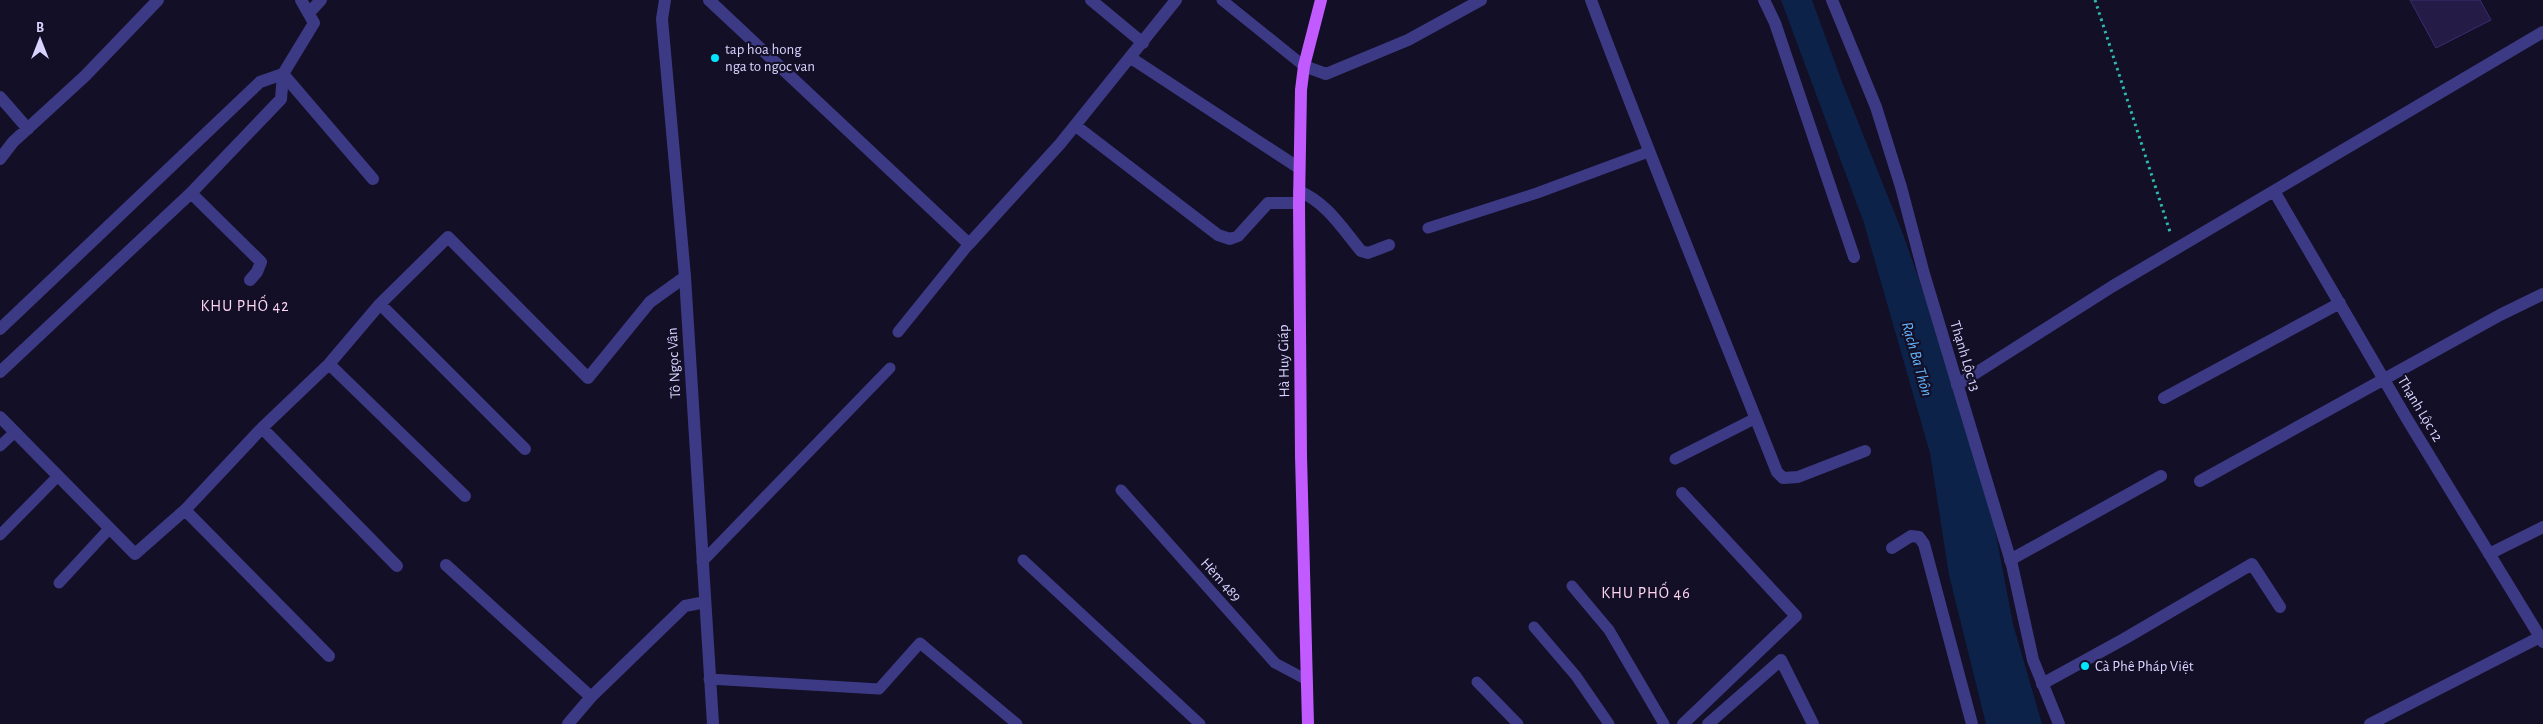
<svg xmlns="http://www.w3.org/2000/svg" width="2543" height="724" font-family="'Alegreya Sans',sans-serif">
<rect width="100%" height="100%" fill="#130f26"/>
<!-- water -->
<path fill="#0c2248" d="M1781 0H1812L1842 82 1903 234 1955 383 1990 503 2013 624 2042 724H1986L1949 575 1930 453 1864 223Z"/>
<!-- building -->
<path fill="#241b47" stroke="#3b2d73" d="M2410 0H2480L2491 20 2436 48Z"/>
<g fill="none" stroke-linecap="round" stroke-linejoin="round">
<!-- path -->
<path stroke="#2fb8b0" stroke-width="3" stroke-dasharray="2.5 4" stroke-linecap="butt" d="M2095 0 2171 235"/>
<!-- service -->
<path stroke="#3d3a85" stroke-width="11" d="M1222 0 1304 66
M1428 228 1537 193 1648 152
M898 332 969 244
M0 446 15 432
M1675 459 1756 418
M1121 490 1275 663 1307 680
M0 535 58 476
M1023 560 1200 724
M702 562 890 368
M59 583 109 529
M1572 586 1609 630 1664 724
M1534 627 1576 676 1609 724
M709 679 879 689 920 643 1017 724
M1477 682 1518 724"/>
<!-- minor -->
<path stroke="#3d3a85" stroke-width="12" d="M709 0 969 244 1060 144 1176 0
M1091 0 1143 43
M1591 0C1650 158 1715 315 1777 472L1783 478 1798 477 1865 451
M1764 0 1775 23 1854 257
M309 13 321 0
M1131 58 1299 168
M1304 66 1326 74 1408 40 1481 0
M283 74 373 179
M0 97 28 129
M1076 126 1218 235 1230 239 1238 236 1268 203H1299
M0 159 13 142 85 76 158 0
M1299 191C1327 203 1342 228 1361 251L1368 253 1389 245
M2274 191 2407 419 2543 642
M191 193 261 262 257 272 250 280
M380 304 525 449
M0 329 260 82 283 74
M329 364 465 496
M0 372 191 193 281 99 283 74 314 23 301 0
M1957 385 2113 286 2543 32
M2164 398 2340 303
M0 417 135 554 185 510 262 428 329 364 380 304 448 237 588 378 650 302 685 277
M262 428 397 566
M2200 481 2500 315 2543 294
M1682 493 1796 616 1683 724
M185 510 329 656
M1892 548 1911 536 1919 537 1924 544 1972 724
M2489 554 2543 527
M2010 560 2161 476
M446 565 591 697 685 606 705 602
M2042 684 2124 639 2252 564 2280 607
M568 724 591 697
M1708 724 1781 660 1813 724
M2370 724 2540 637"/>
<!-- tertiary -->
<path stroke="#3d3a85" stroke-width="12" d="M665 0 662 19 685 277 713 724
M1832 0 1876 107 1901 187 1924 274 2012 565 2033 660 2059 724"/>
<!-- primary -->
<path stroke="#c25bff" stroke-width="12" d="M1308 724 1301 456 1299 203 1301 90 1304 66 1321 0"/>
</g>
<!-- markers -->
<g fill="#00e5ff" stroke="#130f26" stroke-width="2">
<circle cx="715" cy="58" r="5"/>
<circle cx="2085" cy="666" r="5"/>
</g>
<g text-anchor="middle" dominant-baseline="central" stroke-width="4.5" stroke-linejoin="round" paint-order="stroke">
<!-- poi labels -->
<g font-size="15" fill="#d9d4ff" stroke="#130f26" text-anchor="start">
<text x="725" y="49">tap hoa hong<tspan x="725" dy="17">nga to ngoc van</tspan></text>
<text x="2095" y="666">Cà Phê Pháp Việt</text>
</g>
<!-- street labels -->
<g font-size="15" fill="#d9d4ff" stroke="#130f26">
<text transform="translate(1965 356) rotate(73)">Thạnh Lộc 13</text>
<text transform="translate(1284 361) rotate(-91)">Hà Huy Giáp</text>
<text transform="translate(674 363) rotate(-93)">Tô Ngọc Vân</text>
<text transform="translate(2420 409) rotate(59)">Thạnh Lộc 12</text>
<text transform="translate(1221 580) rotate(48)">Hèm 489</text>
</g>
<!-- neighbourhood labels -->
<g font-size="16" letter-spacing="1" fill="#ffd6f0" stroke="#130f26">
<text x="245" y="306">KHU PHỐ 42</text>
<text x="1646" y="593">KHU PHỐ 46</text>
</g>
<!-- water labels -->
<g font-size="16" font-style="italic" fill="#62b6ff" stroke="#130f26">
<text transform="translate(1917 359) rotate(74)">Rạch Ba Thôn</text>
</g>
</g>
<!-- north arrow -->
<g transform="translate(40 40)" stroke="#130f26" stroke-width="4" paint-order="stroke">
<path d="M0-4L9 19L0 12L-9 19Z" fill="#d9d4ff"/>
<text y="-8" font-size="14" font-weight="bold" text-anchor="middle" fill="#d9d4ff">B</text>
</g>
</svg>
